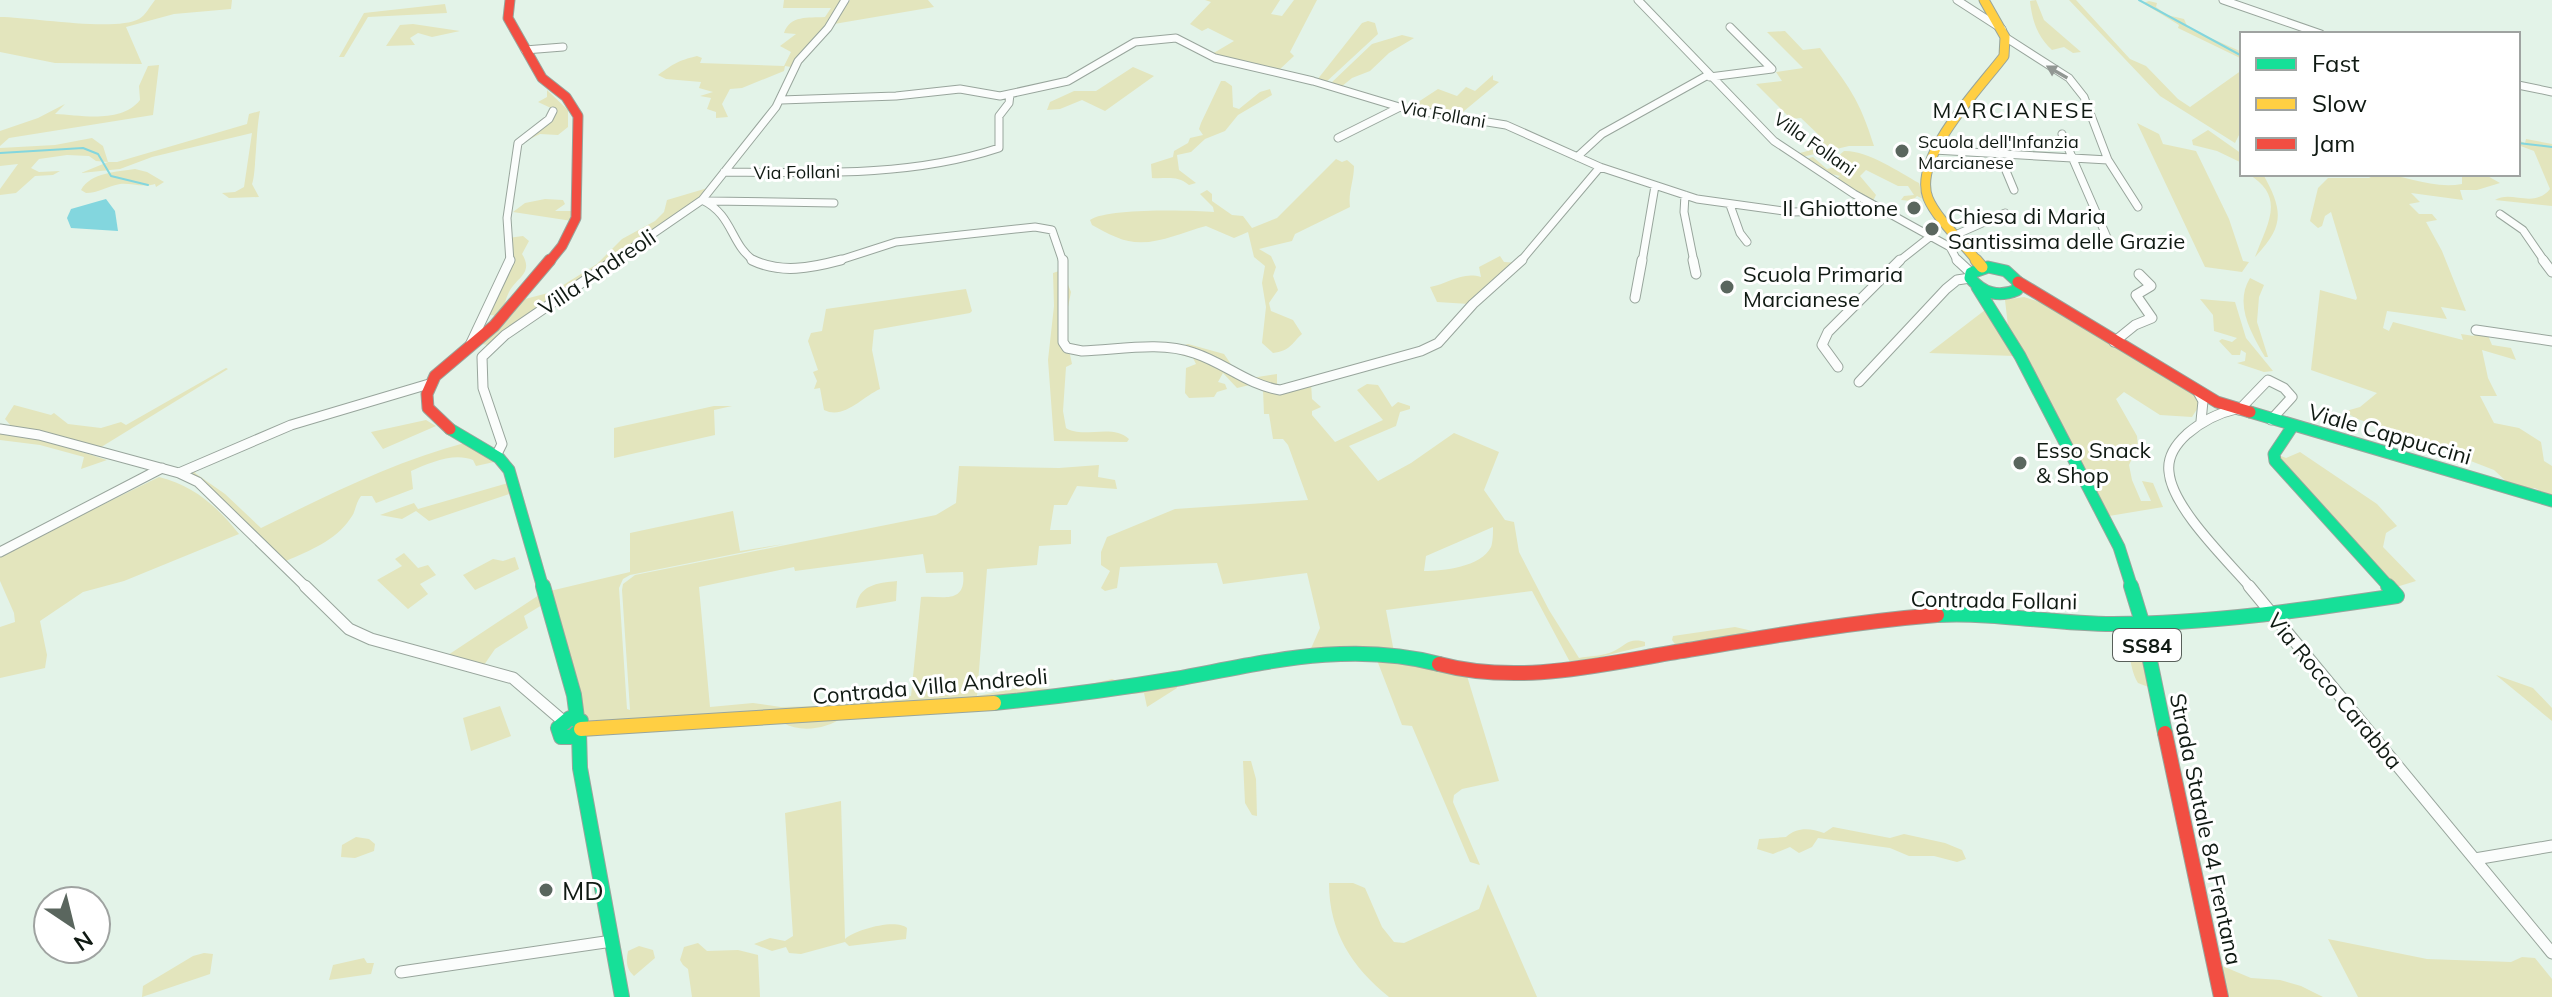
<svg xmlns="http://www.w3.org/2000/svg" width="2552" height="997" font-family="Mulish,sans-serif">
<rect width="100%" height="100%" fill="#e3f3e8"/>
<!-- green -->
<path fill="#e3e5bd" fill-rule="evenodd" d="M155 0H232L231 9 174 14 126 27 142 64 55 63 0 52V17C30 17 115 32 139 19 146 15 150 6 155 0Z
M784 0H842L829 22 791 67 785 66 784 71 742 88 730 89 722 104 728 117 716 118V112L707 109 711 98 700 96 713 92 699 88 701 82 666 79 658 75C675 63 677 61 697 56L702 58 700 63 784 66 791 52 780 46 796 34 784 33C790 15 808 18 825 17L831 8H783Z
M850 0H928L934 7 834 24Z
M1205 0H1280L1271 14 1282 16 1294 0H1317L1290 52 1294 56 1279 70 1212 54 1234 41 1208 28 1202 31 1190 24 1211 2Z
M2036 0 2044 20 2081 52 2073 53 2064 47 2052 50C2037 36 2032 20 2030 1Z
M2069 0H2076L2130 59 2146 66 2178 99 2190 107 2242 70V129L2235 143 2160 96Z
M2149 1 2157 3 2156 7 2167 15 2184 19 2188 28 2242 52V59L2178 28 2179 25 2143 3Z
M445 4 447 13 368 17 344 57H339L364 13Z
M1368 21 1375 23 1378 34 1325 83 1317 80 1362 23Z
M413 24 460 31 432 37 418 33 410 38 415 45 386 46 400 25Z
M1785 31 1803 50 1820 48C1849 87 1859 98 1874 146H1849L1802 157 1796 154 1815 149 1809 142 1823 139 1801 118 1791 119 1756 84 1782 81 1776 72 1803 68 1767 32Z
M1402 35 1414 38 1389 53 1370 71 1352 78 1341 87 1330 84 1372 44Z
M159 65 153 115 9 138 0 146V131L38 118 65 104 55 114C81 115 121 124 140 100L139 86 148 66Z
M1133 67 1154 76 1105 111 1082 100 1060 109 1047 110 1050 102 1074 91H1096Z
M1493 75V80L1499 82 1458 116 1409 108 1438 89 1457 96 1466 87 1475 91Z
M1221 81H1225L1232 86 1233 107 1239 109 1260 92 1270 89 1272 95 1238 115 1225 131 1205 139 1191 152 1177 155 1179 170 1196 183 1189 185C1177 175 1167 179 1152 178L1151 164 1173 157 1174 151 1188 143 1190 138 1203 135 1199 129 1201 123Z
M547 90 568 110V127L558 135 540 134 526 141 549 121 553 109 538 102 547 97Z
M260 111C256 128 256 175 252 184L259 197 229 198 222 193 235 192 244 187 252 133 152 157 120 169 81 173 108 162 96 161 89 156 67 155 39 159 31 168 39 172 60 171 53 175 35 176 16 193 0 195V189L18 164 0 166V148L55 145 92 138 103 146 108 162H117L247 124 249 114Z
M2137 123 2159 134 2163 144 2196 151 2229 219 2243 261 2249 262 2242 272 2205 267Z
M2208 130 2242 154V163L2217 151 2193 145 2192 140Z
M2526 139 2552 144V206L2495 200C2511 190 2534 209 2550 189L2534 151 2518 145V140L2525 143Z
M1844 151C1867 150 1899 172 1919 183L1923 199 1917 196 1912 201 1901 200 1904 196 1914 195 1908 186H1898L1866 170 1860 176 1876 195 1873 201 1836 179 1840 176 1827 173 1805 159 1813 157 1827 169 1843 165 1837 157Z
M1336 159 1342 162 1347 160 1354 166C1354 181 1348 192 1350 207L1295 234 1292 241 1259 249 1271 256 1276 267 1273 276 1278 290 1269 303 1271 311 1293 320 1302 334C1291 344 1290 351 1273 353L1262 343 1266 307 1262 283 1265 266 1254 257 1248 232 1234 238 1206 226C1176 234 1146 251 1116 237 1108 234 1100 229 1092 225L1090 220C1106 208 1191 210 1214 212L1213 207 1200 194 1207 190 1212 194V201L1232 215 1243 216 1252 228 1277 218Z
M135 169 147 172 164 182 156 187 155 184C142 188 132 183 120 184 108 186 98 193 86 193L81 190C91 172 117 172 135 169Z
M2248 174H2263C2283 210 2285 226 2255 257 2267 224 2287 197 2248 174Z
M2376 174C2405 174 2433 190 2462 184V176L2457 174H2484L2500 183 2477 190H2460L2463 200 2411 193 2420 202 2409 204 2419 214H2432L2437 220 2426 222 2442 251 2466 311 2441 307 2447 319 2387 311 2383 328 2389 331 2393 322 2463 340 2461 334 2474 336 2472 330 2487 333 2492 345 2511 348 2516 360 2482 350 2488 378 2497 396H2480L2494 423 2519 428 2541 442 2544 461 2552 466V497L2535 488 2527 489 2508 483 2494 470 2401 434C2384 423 2357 424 2346 411L2360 407 2377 393 2311 370 2320 290 2356 300 2357 298 2331 212 2325 216 2322 226 2318 228 2310 221 2318 188 2328 178H2369Z
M711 187 702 198 489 345 481 344 525 299 552 292 597 264 622 239 655 221 664 212 667 200Z
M545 199 563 200 565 204 555 211H573L572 221 513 212 525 203Z
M523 236 529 241 522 254C534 273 517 277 509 292 504 302 506 306 498 316L490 315 488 312 506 273 508 238Z
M1500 256 1504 262 1518 263 1495 291 1469 304 1437 302 1430 287C1448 284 1462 271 1481 277L1479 267Z
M1062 270 1071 292 1064 327 1072 364 1066 367 1063 411 1066 428C1082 439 1113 423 1129 439L1127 442 1054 441 1048 360 1054 306 1053 273Z
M2250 278 2264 285 2259 297 2257 322 2268 357H2265C2251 333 2234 304 2250 278Z
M966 289 972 311 970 313 874 330 872 350 880 389C862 397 844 420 824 410L820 388 814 389 817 381 813 372 818 370 808 341 811 333 822 331 826 309Z
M2024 297 2049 305 2197 397 2199 406 2192 417 2160 415 2124 392 2116 399 2137 436 2138 446 2129 465 2132 480 2141 501H2151L2142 481 2153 483 2163 507 2109 516 2008 326 2005 300Z
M2200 299 2235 302 2246 338 2273 371 2264 372 2237 363 2245 361 2246 353 2241 350 2240 355H2232L2219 341 2222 339 2232 342 2237 338 2214 331 2213 315Z
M1985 310 2015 356 1929 353Z
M1188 344 1224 354 1235 370 1251 378 1277 374V387L1254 384 1237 388 1223 373 1218 382 1225 384 1227 389 1217 392 1214 397 1189 398 1185 393 1186 368 1196 364 1193 358 1181 355 1175 348Z
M226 368 228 369 98 449 12 427 5 419 14 405 51 415 54 413 68 424 101 428 121 422 126 425Z
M1311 383 1312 399 1321 407 1312 411V415L1335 442 1383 420 1357 390 1367 384 1378 385 1392 407 1398 402 1410 406V409L1400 412 1396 426 1349 446 1378 481 1411 463 1454 433 1499 452 1484 490 1505 520 1514 522 1519 552 1549 610 1579 658C1589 656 1604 656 1614 651 1626 645 1629 637 1645 642V646L1571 664 1532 591 1386 610 1394 652 1309 653 1320 628 1307 573 1223 584 1217 563 1120 567 1117 588 1105 591 1101 588 1110 571 1101 565V552L1107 537 1175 509 1308 500 1288 445 1283 439H1273L1269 414H1264L1263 390ZM1493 527C1493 533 1493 542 1491 547 1481 567 1443 571 1424 571L1426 556Z
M714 406H732L714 410 715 435 614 458V428Z
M426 420 436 426 383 449 371 432Z
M0 433 48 441 107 460 81 469 84 457 40 445 0 440Z
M468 442 494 462 476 466 473 460C454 452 429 463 411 471L413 489 376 503 372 496H361C355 504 356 512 350 519 335 541 309 551 286 561L228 504 187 472 196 469 195 473 225 494 261 528C330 494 393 462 468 442Z
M2300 452 2377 504 2397 526 2386 533 2383 547 2416 581 2393 588 2280 462 2281 456 2286 458Z
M1099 465 1098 477 1115 480 1117 489 1077 486 1067 505H1054L1050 530H1071V544L1039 546 1037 565 987 569 977 696 1023 687 1065 690 1112 679 1125 684 1177 682V688L1147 707 1144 693 843 717C827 729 801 733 783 723L707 729 700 722 586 733 579 684 550 591 630 572V533L733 511 740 551 784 544 630 575 623 579 619 588 627 709 630 710 622 590 623 584 635 575 936 515 956 503 959 466 1059 468ZM923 554 926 573 963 572C967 606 941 595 921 597L911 696 867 698 817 706 781 707 753 703 710 707 699 587 794 567 795 571Z
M159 477C194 486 217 506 239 534L124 581 83 592 40 621 47 655 45 668 0 678V627L15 622 14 613 0 581V555Z
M508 483 512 493 429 521 416 511 402 519 380 515 414 503 418 509Z
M404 553 418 568 428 565 436 575 420 584 428 594 408 609 377 580 402 566 395 559Z
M515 557 519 569 475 590 463 575 493 559 503 561Z
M897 581 896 601 856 608C858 585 877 583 897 581Z
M539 595 542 605 524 616 528 628 495 649 484 665 448 655Z
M1735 627 1757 632 1754 641 1677 647 1672 640 1673 636Z
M2115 628H2136L2151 688 2138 683C2126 662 2135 647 2114 631Z
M1375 655 1397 657 1467 676 1499 781 1462 789 1454 795 1453 802 1480 865 1470 862 1412 726 1402 725Z
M2496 675 2533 688 2552 708V721Z
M500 706 511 736 471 751 463 718Z
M1243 761H1251L1256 779 1257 816 1252 815 1245 803Z
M841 801 845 939C854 930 896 918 907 928L906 939 849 946 845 942 801 954 789 953 786 947 772 951 754 944 770 938 785 941 793 936 785 813Z
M1833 827 1890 838 1904 834 1945 843 1962 850 1966 859 1957 862 1934 856H1909L1890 848 1818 838 1812 847 1799 853 1790 847 1773 854 1757 849 1759 839 1786 837C1797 827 1810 828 1824 833Z
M356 837 369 839 375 844 374 851 355 858 341 857 342 845Z
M1329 883H1353L1365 888 1382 927 1394 942 1404 943 1479 909 1488 884 1537 997H1389C1352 967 1329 932 1329 883Z
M2328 939 2427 959 2511 962 2522 957 2535 958 2552 979V997H2358Z
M698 943 707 951 738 950 758 955 760 997H692L688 969 683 965 680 960 684 947Z
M639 946 653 950 655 958 634 976C626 969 626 961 628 951Z
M204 953 213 954 210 974 142 997 143 986 193 956Z
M364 958 367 963H374L371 974 329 980 333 965Z
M2220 965 2251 978 2280 980 2301 986 2323 997H2228Z"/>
<!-- water -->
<path fill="#83d6de" d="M106 199 115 211 118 231 71 228 67 218 71 209Z"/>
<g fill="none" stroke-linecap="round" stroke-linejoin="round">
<!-- stream -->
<path stroke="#83d6de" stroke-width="2" d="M2139 0 2242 56
M2518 143 2552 147
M0 153 83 148 98 154 111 176 148 185"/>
<defs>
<path id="street-far2" d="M1638 0 1774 141 1854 194 1950 247 1958 262
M1957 0 2002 29
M2223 0 2321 34
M2005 37 2069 78 2084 97 2108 160 2138 207
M525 50 563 47
M1710 77 1772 69 1730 27
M2518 85 2552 92
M781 100 896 96 960 89 1000 96 1068 81 1135 42 1176 38 1215 58 1313 81 1406 109 1506 125 1600 167 1697 199 1791 212 1885 210
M2062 134 2109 242
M1338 138 1400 107
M1934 150 2108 160
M1999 154 2014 190
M1577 157 1602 134 1708 75
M724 172C815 173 911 177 999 148V116L1009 103 1010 94
M1685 195 1684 212 1694 262
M702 200C734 215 730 246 756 262
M710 201 834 203
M1730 205 1740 233 1747 242
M2500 214 2523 230 2545 262
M1953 236 2005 213
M510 262 507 218 518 143 549 119 553 111
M612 262 702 200 776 107 798 61 828 28 845 0
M834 262 896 242 1035 227 1052 230 1063 262
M1520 262 1600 167
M1642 262 1655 186
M1898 262 1931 236"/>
<path id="street-far1" d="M752 260C781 274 811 268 841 260
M1063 260V342L1067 348 1082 351C1118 350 1160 341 1194 353 1225 363 1248 385 1280 390L1421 351 1438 343 1473 304 1522 260
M1693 260 1696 274
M1957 260 1971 273
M2543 260 2552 272
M1635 298 1642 260
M2476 330 2552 341
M2114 342 2135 325 2152 318 2136 295 2151 286 2139 274
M470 345 510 260
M1838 367 1822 345 1828 332 1900 260
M1859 382 1946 289 1957 280 1970 278
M2198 392 2203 401 2201 421
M2236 409C2218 413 2201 422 2187 434 2176 444 2167 457 2169 472 2172 508 2228 561 2251 588
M2239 410 2268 380 2284 388 2292 397 2271 420
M0 429 39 435 179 473 198 482 307 588
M497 454 502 444 483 388 482 357 505 335 615 260
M179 473 291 425 429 384
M0 552 162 468"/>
<path id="street" d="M305 586 349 629 371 639 513 678 563 721
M2249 586 2552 953
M2475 859 2552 846
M401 972 612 941"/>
<path id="fast-far1" d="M1988 267 2006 271 2018 282 2017 290C1998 298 1983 293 1970 278L1971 273Z
M1977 287 2020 356 2119 547 2132 588
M2250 412 2552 501
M2292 427 2274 454 2275 461 2390 588
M450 429 499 458 509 470 543 588"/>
<path id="fast" d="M543 586 574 695 577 718
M2131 586 2142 622 2165 733
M1937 615C1996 612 2054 624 2113 624 2208 624 2303 610 2397 596L2388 586
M994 703C1055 697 1115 689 1175 679 1264 663 1349 640 1439 664
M570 718 581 721V729L572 737H561L558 728Z
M579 732 580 768 622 997"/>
<path id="slow-far2" d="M1978 262C1964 244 1936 218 1928 198 1912 157 1980 88 2004 56L2005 37 1984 0"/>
<path id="slow-far1" d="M1976 260 1982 267"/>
<path id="slow" d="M581 729 994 703"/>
<path id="jam-far2" d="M510 0 508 18 542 78 566 97 578 116 576 218 562 246 549 262"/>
<path id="jam-far1" d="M2018 282 2217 402 2250 412
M450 429 428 408 427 394 435 376 494 326 550 260"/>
<path id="jam" d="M1439 664C1522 686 1605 663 1688 650 1771 636 1853 622 1937 615
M2165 733 2221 997"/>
</defs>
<!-- street-far2 casing -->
<use href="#street-far2" stroke="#98a59c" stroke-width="9"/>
<!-- street-far1 casing -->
<use href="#street-far1" stroke="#98a59c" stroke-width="11"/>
<!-- street casing -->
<use href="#street" stroke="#98a59c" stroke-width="13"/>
<!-- fast-far1 casing -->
<use href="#fast-far1" stroke="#98a59c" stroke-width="13"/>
<!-- fast casing -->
<use href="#fast" stroke="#98a59c" stroke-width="16"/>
<!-- slow-far2 casing -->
<use href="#slow-far2" stroke="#98a59c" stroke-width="11"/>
<!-- slow-far1 casing -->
<use href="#slow-far1" stroke="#98a59c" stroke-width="13"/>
<!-- slow casing -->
<use href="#slow" stroke="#98a59c" stroke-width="16"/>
<!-- jam-far2 casing -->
<use href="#jam-far2" stroke="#98a59c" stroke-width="11"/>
<!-- jam-far1 casing -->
<use href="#jam-far1" stroke="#98a59c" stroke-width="13"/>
<!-- jam casing -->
<use href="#jam" stroke="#98a59c" stroke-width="16"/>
<!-- street-far2 -->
<use href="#street-far2" stroke="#fbfdfc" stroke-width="7"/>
<!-- street-far1 -->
<use href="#street-far1" stroke="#fbfdfc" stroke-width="9"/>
<!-- street -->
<use href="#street" stroke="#fbfdfc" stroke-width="11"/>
<!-- fast-far1 -->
<use href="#fast-far1" stroke="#16e098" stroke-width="11"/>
<!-- fast -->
<use href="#fast" stroke="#16e098" stroke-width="14"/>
<!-- slow-far2 -->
<use href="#slow-far2" stroke="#ffcf43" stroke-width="9"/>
<!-- slow-far1 -->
<use href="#slow-far1" stroke="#ffcf43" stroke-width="11"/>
<!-- slow -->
<use href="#slow" stroke="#ffcf43" stroke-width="14"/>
<!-- jam-far2 -->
<use href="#jam-far2" stroke="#f24e42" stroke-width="9"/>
<!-- jam-far1 -->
<use href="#jam-far1" stroke="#f24e42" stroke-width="11"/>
<!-- jam -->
<use href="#jam" stroke="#f24e42" stroke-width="14"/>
</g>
<!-- one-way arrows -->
<defs><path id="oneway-solid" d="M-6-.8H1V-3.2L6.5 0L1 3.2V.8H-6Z" transform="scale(2)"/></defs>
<use fill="#919793" href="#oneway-solid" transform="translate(2057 72) rotate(-150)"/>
<!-- markers -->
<g fill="#5a665e" stroke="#fff" stroke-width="3">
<circle cx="1902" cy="151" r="8"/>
<circle cx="1914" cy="208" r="8"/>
<circle cx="1932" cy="229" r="8"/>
<circle cx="1727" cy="287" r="8"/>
<circle cx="2020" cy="463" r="8"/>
<circle cx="546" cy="890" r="8"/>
</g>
<g text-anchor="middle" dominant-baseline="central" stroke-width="6" stroke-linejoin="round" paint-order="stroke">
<!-- far-street labels -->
<g font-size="18" fill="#101a13" stroke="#fff">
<text transform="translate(1443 114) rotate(10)">Via Follani</text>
<text transform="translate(1815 144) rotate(35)">Villa Follani</text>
<text transform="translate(797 172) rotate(-1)">Via Follani</text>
</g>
<!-- far-poi labels -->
<g font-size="18" fill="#101a13" stroke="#fff" text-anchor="start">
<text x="1918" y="141">Scuola dell'Infanzia<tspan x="1918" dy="21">Marcianese</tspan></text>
</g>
<!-- shield labels -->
<rect fill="#fff" stroke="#585f5a" stroke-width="2" x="2113" y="629" width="68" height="32" rx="6"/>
<g font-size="20" font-weight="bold" fill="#101a13">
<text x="2147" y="645">SS84</text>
</g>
<!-- far-quarter labels -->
<g font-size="22" letter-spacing="2" fill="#101a13" stroke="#fff">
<text x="2014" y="110">MARCIANESE</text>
</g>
<!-- poi labels -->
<g font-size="22" fill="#101a13" stroke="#fff" text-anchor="start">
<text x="1898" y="208" text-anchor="end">Il Ghiottone</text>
<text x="1948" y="216">Chiesa di Maria<tspan x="1948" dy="25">Santissima delle Grazie</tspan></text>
<text x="1743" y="274">Scuola Primaria<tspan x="1743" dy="25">Marcianese</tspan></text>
<text x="2036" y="450">Esso Snack<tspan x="2036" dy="25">&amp; Shop</tspan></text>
</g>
<!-- street labels -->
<g font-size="22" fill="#101a13" stroke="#fff">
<text transform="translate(597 272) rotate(-34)">Villa Andreoli</text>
<text transform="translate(2390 434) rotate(16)">Viale Cappuccini</text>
<text transform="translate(1994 600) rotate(1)">Contrada Follani</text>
<text transform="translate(930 686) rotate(-5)">Contrada Villa Andreoli</text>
<text transform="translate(2335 691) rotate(50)">Via Rocco Carabba</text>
<text transform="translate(2206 829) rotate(78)">Strada Statale 84 Frentana</text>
</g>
<!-- near-poi labels -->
<g font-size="26" fill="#101a13" stroke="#fff" text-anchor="start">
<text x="562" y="890">MD</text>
</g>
</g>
<!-- legend -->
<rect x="2240" y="32" width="280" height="144" fill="#ffffff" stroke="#9fa3a1" stroke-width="2"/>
<rect x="2256" y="58" width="40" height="12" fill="#16e098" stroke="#9fa3a1" stroke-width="2"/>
<text x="2312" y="72" font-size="24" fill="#101a13">Fast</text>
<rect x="2256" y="98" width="40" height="12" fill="#ffcf43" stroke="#9fa3a1" stroke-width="2"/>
<text x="2312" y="112" font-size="24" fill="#101a13">Slow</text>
<rect x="2256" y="138" width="40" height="12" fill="#f24e42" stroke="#9fa3a1" stroke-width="2"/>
<text x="2312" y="152" font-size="24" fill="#101a13">Jam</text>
<!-- north arrow -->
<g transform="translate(72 925) rotate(145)"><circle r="38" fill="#ffffff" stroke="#9fa3a1" stroke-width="2"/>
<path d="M0-6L14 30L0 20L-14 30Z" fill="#5a665e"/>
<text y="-12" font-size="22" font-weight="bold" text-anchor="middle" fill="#101a13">N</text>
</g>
</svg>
